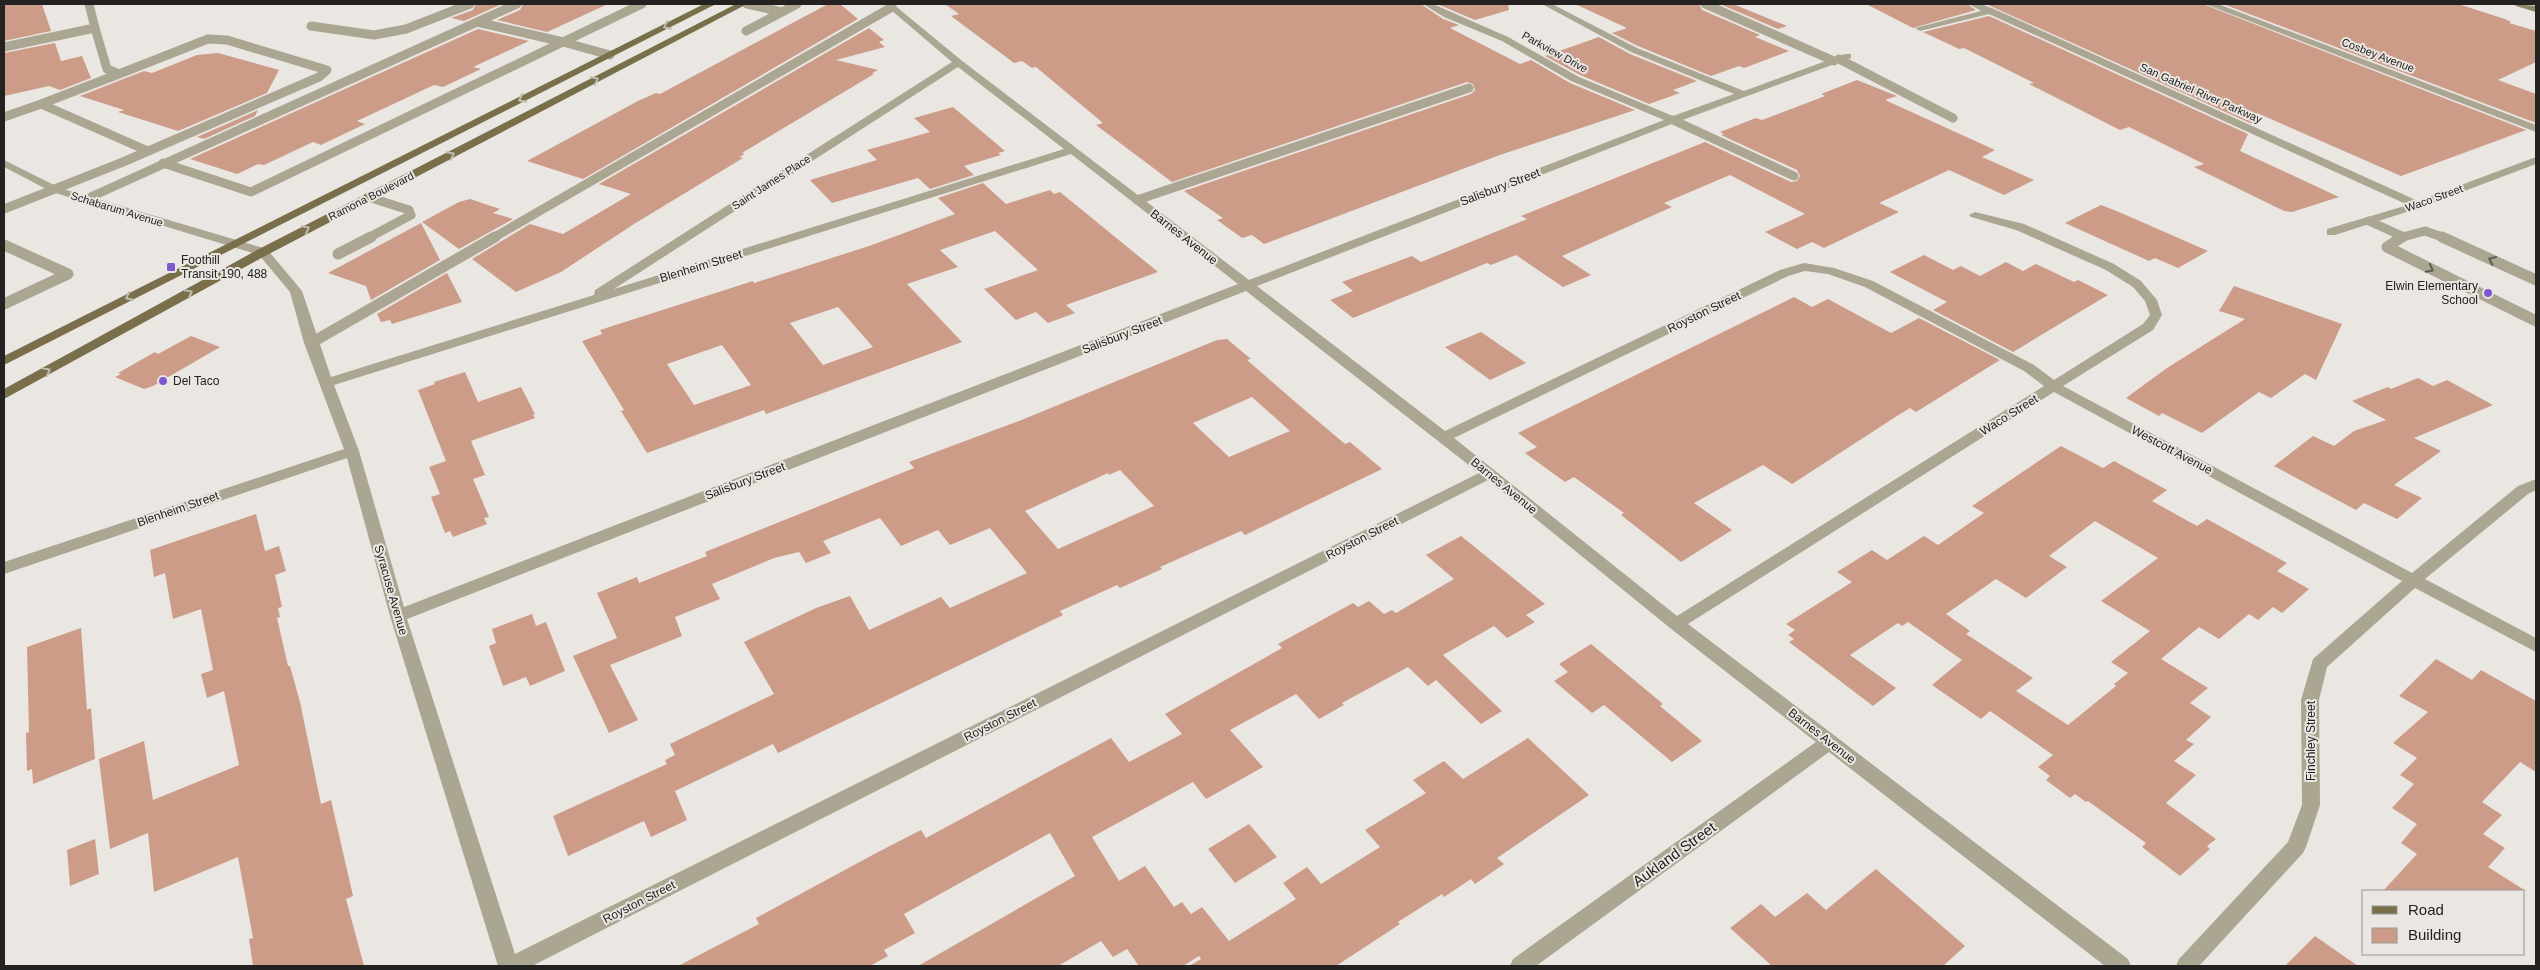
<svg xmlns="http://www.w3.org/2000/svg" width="2540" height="970" font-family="Arial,sans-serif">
<rect width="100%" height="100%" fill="#eae6e2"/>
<!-- building -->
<path fill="#cc9c89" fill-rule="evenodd" d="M4 4H42L51 31 4 41Z
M476 4H502L464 21 451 18 473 10Z
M523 4H608L547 32 497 20 520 10Z
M828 4H840L858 19 583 179 527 161 638 101 656 93 660 94Z
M945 4H1421L1443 19 1459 25 1450 28 1520 64 1531 60 1570 83 1635 110 1497 156 1264 244 1252 235 1242 238 1217 220 1223 218 1184 191 1471 94 1475 90 1473 84 1467 82 1172 182 1096 125 1103 123 1036 67 1032 68 1022 61 1014 63 951 16 959 14Z
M1437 4H1508L1509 10 1475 20Z
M1575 4H1699L1702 10 1760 35 1755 37 1789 51 1744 68 1739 66 1711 76 1638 46 1612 33 1627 28Z
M1720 4H1733L1787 26 1778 29Z
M1866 4H1967L1976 10 1913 28Z
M1986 4H2203L2526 130 2401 176 2257 113 2252 124Z
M2223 4H2458L2505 19 2511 22 2509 23 2536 31V62L2498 80 2536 94V123Z
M1989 16 2248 134 2240 151 2339 197 2292 212 2284 211 2194 167 2204 164 2129 127 2120 130 2029 84 2034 83 1964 48 1959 49 1923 32Z
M869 28 884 40 879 42 885 47 836 60 878 70 872 73 874 74 742 153 745 154 739 157 743 158 634 224 561 272 516 292 472 259 530 224 563 234 631 194 599 184Z
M478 29 529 41 473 67 481 69 443 87 434 85 357 121 365 124 321 145 313 142 264 165 258 164 237 174 190 159Z
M1599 37 1630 54 1697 81 1673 90 1680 93 1649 104 1580 75 1545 56Z
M55 43 61 61 82 56 91 78 60 90 49 86 4 96V53Z
M218 53 279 70 267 93 178 131 118 112 124 110 80 96 144 71 152 73 197 55Z
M1857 80 1897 96 1885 100 1995 150 1982 157 2034 180 2004 195 1949 170 1879 203 1899 212 1824 248 1812 242 1797 249 1765 232 1805 214 1730 175 1664 203 1672 207 1562 256 1591 275 1563 287 1516 255 1491 265 1487 263 1353 318 1330 300 1353 291 1342 282 1412 256 1421 262 1527 219 1521 216 1705 142 1791 182 1797 181 1800 176 1797 170 1721 135 1724 134 1720 132 1756 118 1762 120 1825 96 1821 94Z
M953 107 1005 151 998 153 1001 155 964 166 974 175 930 189 918 178 832 203 810 180 877 160 867 150 930 132 914 118Z
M258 110 255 116 204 139 197 137Z
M983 183 1006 204 1050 190 1054 194 1060 192 1158 272 1066 305 1075 313 1048 323 1036 312 1016 320 984 289 1038 270 995 231 940 250 958 267 907 284 962 342 766 414 764 410 647 453 621 411 624 410 582 341 602 334 600 330 753 281 754 283 872 245 955 214 938 198ZM838 307 873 347 823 365 790 323ZM722 345 751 385 694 405 667 364Z
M470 199 500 209 493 213 513 219 459 249 422 222 459 202Z
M2101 205 2119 212 2208 251 2178 268 2155 258 2149 261 2065 223Z
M421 223 440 260 371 300 366 286 328 273Z
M1924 255 1953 270 1961 266 1980 276 2006 262 2023 271 2036 264 2074 282 2078 280 2108 295 2013 352 1933 310 1947 302 1890 272Z
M447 273 462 302 392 324 390 320 381 322 377 314Z
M2234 286 2342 324 2316 380 2305 374 2271 398 2259 392 2202 433 2162 413 2159 416 2126 398 2167 368 2245 319 2219 311Z
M1794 297 1812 307 1828 299 1891 333 1919 318 2000 360 1916 412 1910 408 1897 416 1792 484 1763 465 1694 503 1732 530 1681 562 1621 515 1624 513 1574 477 1565 482 1525 453 1537 447 1518 433Z
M1481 332 1526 363 1490 380 1445 347Z
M191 336 220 347 153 386 144 389 115 377 121 374 118 373 155 352 158 354Z
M1227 339 1251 359 1247 360 1307 412 1345 444 1350 442 1382 469 1245 535 1241 531 1160 567 1162 569 1120 588 1117 585 1060 611 1063 615 778 753 773 744 675 791 687 820 651 837 644 821 568 856 553 816 667 764 665 760 675 755 670 744 774 694 744 642 816 608 850 596 869 630 941 597 950 608 1027 573 990 528 950 545 938 530 901 546 880 518 823 541 831 553 806 563 799 552 774 558 712 584 720 599 675 617 682 636 610 665 638 720 609 733 573 656 617 638 597 593 637 577 639 583 707 556 705 552 914 468 909 462 1019 421 1217 340ZM1252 397 1290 431 1229 457 1193 423ZM1120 470 1154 506 1058 549 1025 511 1108 473 1109 475Z
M465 372 478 402 521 387 535 414 533 415 535 418 471 441 485 475 473 479 489 517 484 518 487 524 453 537 450 531 445 533 431 497 440 494 429 467 446 461 418 390 435 384 434 382Z
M2418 378 2433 386 2447 380 2493 405 2414 438 2441 451 2394 485 2422 498 2397 519 2364 503 2356 510 2274 466 2313 436 2334 446 2354 431 2386 420 2352 401 2388 387 2391 389Z
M2061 446 2103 468 2114 461 2167 490 2152 501 2197 526 2207 519 2287 563 2277 571 2309 589 2282 613 2273 607 2258 620 2249 614 2219 639 2199 627 2161 659 2208 688 2190 703 2211 717 2186 740 2194 744 2174 761 2196 775 2166 803 2216 839 2207 846 2210 849 2180 876 2142 847 2146 843 2088 801 2086 802 2075 794 2070 798 2046 780 2050 776 2038 767 2053 755 1990 711 1981 719 1932 685 1962 660 1908 622 1902 626 1898 623 1850 655 1896 688 1873 706 1789 642 1794 639 1788 635 1795 630 1786 624 1852 582 1837 572 1872 550 1887 560 1924 536 1938 545 1984 513 1972 506ZM2095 521 2158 558 2101 601 2150 631 2111 662 2128 673 2114 684 2116 686 2068 725 2016 691 2033 678 1966 634 1970 631 1946 614 1996 579 2026 598 2067 567 2049 556Z
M256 514 265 551 279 546 286 571 275 575 282 607 278 608 280 617 277 618 288 666H290L300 702 321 804 331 800 353 896 346 899 364 966H253L249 939 253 938 238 857 154 892 148 833 110 849 99 759 144 741 153 800 239 765 224 691 207 698 201 674 213 670 201 609 173 619 165 573 154 577 150 550Z
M1461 536 1545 604 1526 615 1535 622 1507 638 1494 626 1443 655 1502 711 1481 724 1436 680 1428 686 1408 667 1342 703 1344 705 1319 719 1296 694 1230 730 1263 767 1206 799 1193 782 1092 837 1119 881 1145 866 1174 907 1182 902 1191 914 1202 907 1229 941 1296 899 1283 883 1307 867 1321 884 1380 847 1365 830 1426 793 1413 780 1444 761 1463 779 1528 738 1589 795 1497 858 1504 864 1475 884 1471 879 1444 897 1442 894 1398 922 1400 924 1336 966H1189L1201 959 1199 956 1183 966H1139L1127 949 1113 957 1101 941 1058 966H918L1075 876 1050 833 904 914 915 933 884 950 888 956 870 966H678L759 924 756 918 880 851 921 830 926 838 1111 738 1129 762 1182 734 1165 714 1282 648 1278 644 1353 603 1358 607 1369 601 1384 614 1392 610 1396 613 1454 579 1426 555Z
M532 614 536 626 546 622 565 671 530 686 526 677 503 686 489 646 496 643 492 629Z
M81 628 87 710 91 708 95 759 33 784 32 769 27 771 26 733 29 732 27 647Z
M1591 644 1663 704 1660 706 1702 741 1672 762 1604 705 1592 713 1554 681 1568 672 1559 664Z
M2436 659 2472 680 2481 670 2536 701V772L2520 762 2482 802 2502 815 2483 834 2505 848 2488 867 2526 891H2383L2417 854 2401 843 2417 824 2392 808 2414 784 2400 775 2417 758 2393 743 2428 712 2399 696Z
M1249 824 1277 857 1235 883 1208 849Z
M95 839 99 874 70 886 67 850Z
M1876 869 1965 946 1943 966H1772L1730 928 1761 904 1775 917 1807 893 1826 910Z
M2315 936 2358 966H2285Z"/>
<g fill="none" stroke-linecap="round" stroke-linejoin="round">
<!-- lane-far1 -->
<path stroke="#aba692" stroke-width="9" d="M1705 4 1834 61
M782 12 797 4
M477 22 563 42 642 4
M311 26 374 35 406 29 470 4
M746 31 782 12 747 4
M4 47 95 28 89 4
M1839 59 1953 118
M119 74 41 104 148 151
M4 117 41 104
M1673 120 1794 176
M163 163 251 192 563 42 610 55
M368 197 409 210 411 215 368 238
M84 200 517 4
M1137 200 1469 88
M4 209 123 162 319 77 327 70 227 40 208 39 119 74 107 69 95 28
M2369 221 2404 237
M493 238 892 7
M2399 238 2425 231 2445 238"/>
<!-- lane -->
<path stroke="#aba692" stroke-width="11" d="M2402 237 2387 247 2536 321
M2442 237 2536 280
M4 245 68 274 4 304
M338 254 371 237
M311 343 495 237"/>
<!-- street -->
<path fill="#aba692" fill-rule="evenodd" d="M884 4H893L961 60 1249 280 1664 120 1571 81 1502 41 1444 17 1423 4H1433L1508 37 1579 77 1673 116 1734 94 1631 52 1542 4H1552L1637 48 1744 91 1845 54H1851V58L1677 122 1257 286 1445 431 1780 270 1804 263 1834 268 1873 281 2034 365 2054 380 2143 324 2150 315 2145 301 2133 287 2106 270 2016 230 1971 217 1969 215 1975 212 2024 224 2114 264 2141 281 2157 300 2162 315 2153 330 2063 386 2412 573 2518 486 2536 479V490L2528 494 2425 579 2536 638V652L2415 588 2327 667 2319 700 2320 805 2306 847 2303 853 2199 966H2176L2179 959 2288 842 2302 805 2301 700 2313 659 2402 581 2054 392 1688 624 2128 959 2131 966H2105L1829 752 1536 966H1510L1513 959 1816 742 1670 628 1488 480 532 966H498L390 616 347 458 4 574V562L344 449 304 343 290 292 259 255 52 192 4 167V160L60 188 267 249 302 291 331 377 594 295 595 290 952 62ZM958 67 1064 149 614 289ZM1071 154 1238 284 404 607 359 451 334 385ZM1805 271 1828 274 1865 287 2024 371 2044 386 1677 616 1454 438 1788 276ZM1246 291 1479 473 515 954 407 619Z
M1969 4H1981L1994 9 2418 201 2536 157V164L2422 207 2335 235H2327V229L2408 205 1989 14 1920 31 1915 28 1981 11Z
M2205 4H2218L2536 125V132Z"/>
<!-- secondary -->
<path fill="#8e8669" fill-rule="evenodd" d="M2514 4 2536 6V12L2516 6Z"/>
<!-- primary -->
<path fill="#79704b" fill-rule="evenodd" d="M704 4H716L4 365V356Z
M736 4H747L267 255 4 399V389L259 249Z"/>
</g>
<!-- one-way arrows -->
<defs><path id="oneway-chevron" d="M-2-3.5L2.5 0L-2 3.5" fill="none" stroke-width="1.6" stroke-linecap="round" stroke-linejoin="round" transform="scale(1.25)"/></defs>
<g stroke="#c2bdad">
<use href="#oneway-chevron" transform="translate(667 26) rotate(153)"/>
<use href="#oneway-chevron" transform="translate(595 80) rotate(-27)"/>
<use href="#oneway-chevron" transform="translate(522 99) rotate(153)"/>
<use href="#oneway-chevron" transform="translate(451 155) rotate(-27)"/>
<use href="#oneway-chevron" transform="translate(306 229) rotate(-27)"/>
<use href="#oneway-chevron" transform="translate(189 293) rotate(-29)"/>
<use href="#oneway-chevron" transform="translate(129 297) rotate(153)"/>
<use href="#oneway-chevron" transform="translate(47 371) rotate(-29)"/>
</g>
<g stroke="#605d53">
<use href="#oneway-chevron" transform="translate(2492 260) rotate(-155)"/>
<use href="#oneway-chevron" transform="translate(2430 269) rotate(28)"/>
</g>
<!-- markers -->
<g fill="#8058d1" stroke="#eae6e2" stroke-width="2">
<rect x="166" y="262" width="10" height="10" rx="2.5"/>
<circle cx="2488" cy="293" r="5"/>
<circle cx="163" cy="381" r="5"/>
</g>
<g text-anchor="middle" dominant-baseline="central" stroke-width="4" stroke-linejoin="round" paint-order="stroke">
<!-- far-street labels -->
<g font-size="11" fill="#232220" stroke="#eae6e2">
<text transform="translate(1555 52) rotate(29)">Parkview Drive</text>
<text transform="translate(2378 55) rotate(21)">Cosbey Avenue</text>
<text transform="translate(2201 93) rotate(24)">San Gabriel River Parkway</text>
<text transform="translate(771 182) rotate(-33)">Saint James Place</text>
<text transform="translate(371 196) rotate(-27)">Ramona Boulevard</text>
<text transform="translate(2434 198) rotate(-20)">Waco Street</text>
<text transform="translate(117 209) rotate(17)">Schabarum Avenue</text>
</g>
<!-- street labels -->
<g font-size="12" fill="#232220" stroke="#eae6e2">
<text transform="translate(1500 187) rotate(-21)">Salisbury Street</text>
<text transform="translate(1184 237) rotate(38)">Barnes Avenue</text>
<text transform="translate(701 266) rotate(-17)">Blenheim Street</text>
<text transform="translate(1704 312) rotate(-26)">Royston Street</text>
<text transform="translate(1122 335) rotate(-21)">Salisbury Street</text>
<text transform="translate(2009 415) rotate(-32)">Waco Street</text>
<text transform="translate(2172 450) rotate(28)">Westcott Avenue</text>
<text transform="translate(745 481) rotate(-21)">Salisbury Street</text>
<text transform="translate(1504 486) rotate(39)">Barnes Avenue</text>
<text transform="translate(178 509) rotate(-19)">Blenheim Street</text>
<text transform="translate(1362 538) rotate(-27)">Royston Street</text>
<text transform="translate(391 590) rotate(74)">Syracuse Avenue</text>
<text transform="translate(1000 720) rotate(-27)">Royston Street</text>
<text transform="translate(1822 736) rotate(38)">Barnes Avenue</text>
<text transform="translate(2311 741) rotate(-90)">Finchley Street</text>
<text transform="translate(639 902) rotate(-27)">Royston Street</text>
</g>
<!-- poi labels -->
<g font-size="12" fill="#232220" stroke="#eae6e2" text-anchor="start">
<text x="181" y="260">Foothill<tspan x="181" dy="14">Transit 190, 488</tspan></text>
<text x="2478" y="286" text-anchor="end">Elwin Elementary<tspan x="2478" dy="14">School</tspan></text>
<text x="173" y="381">Del Taco</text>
</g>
<!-- near-street labels -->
<g font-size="15" fill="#232220" stroke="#eae6e2">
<text transform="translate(1674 854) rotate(-36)">Aukland Street</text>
</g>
</g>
<!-- border -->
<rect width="2540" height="970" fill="none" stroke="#232220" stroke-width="10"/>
<!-- legend -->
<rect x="2362" y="890" width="162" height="65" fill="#eae6e2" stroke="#9a9894"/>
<rect x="2372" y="906" width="25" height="8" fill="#79704b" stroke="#9a9894"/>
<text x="2408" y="915" font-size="15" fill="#232220">Road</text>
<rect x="2372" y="928" width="25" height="15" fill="#cc9c89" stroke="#9a9894"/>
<text x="2408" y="940" font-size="15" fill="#232220">Building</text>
</svg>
